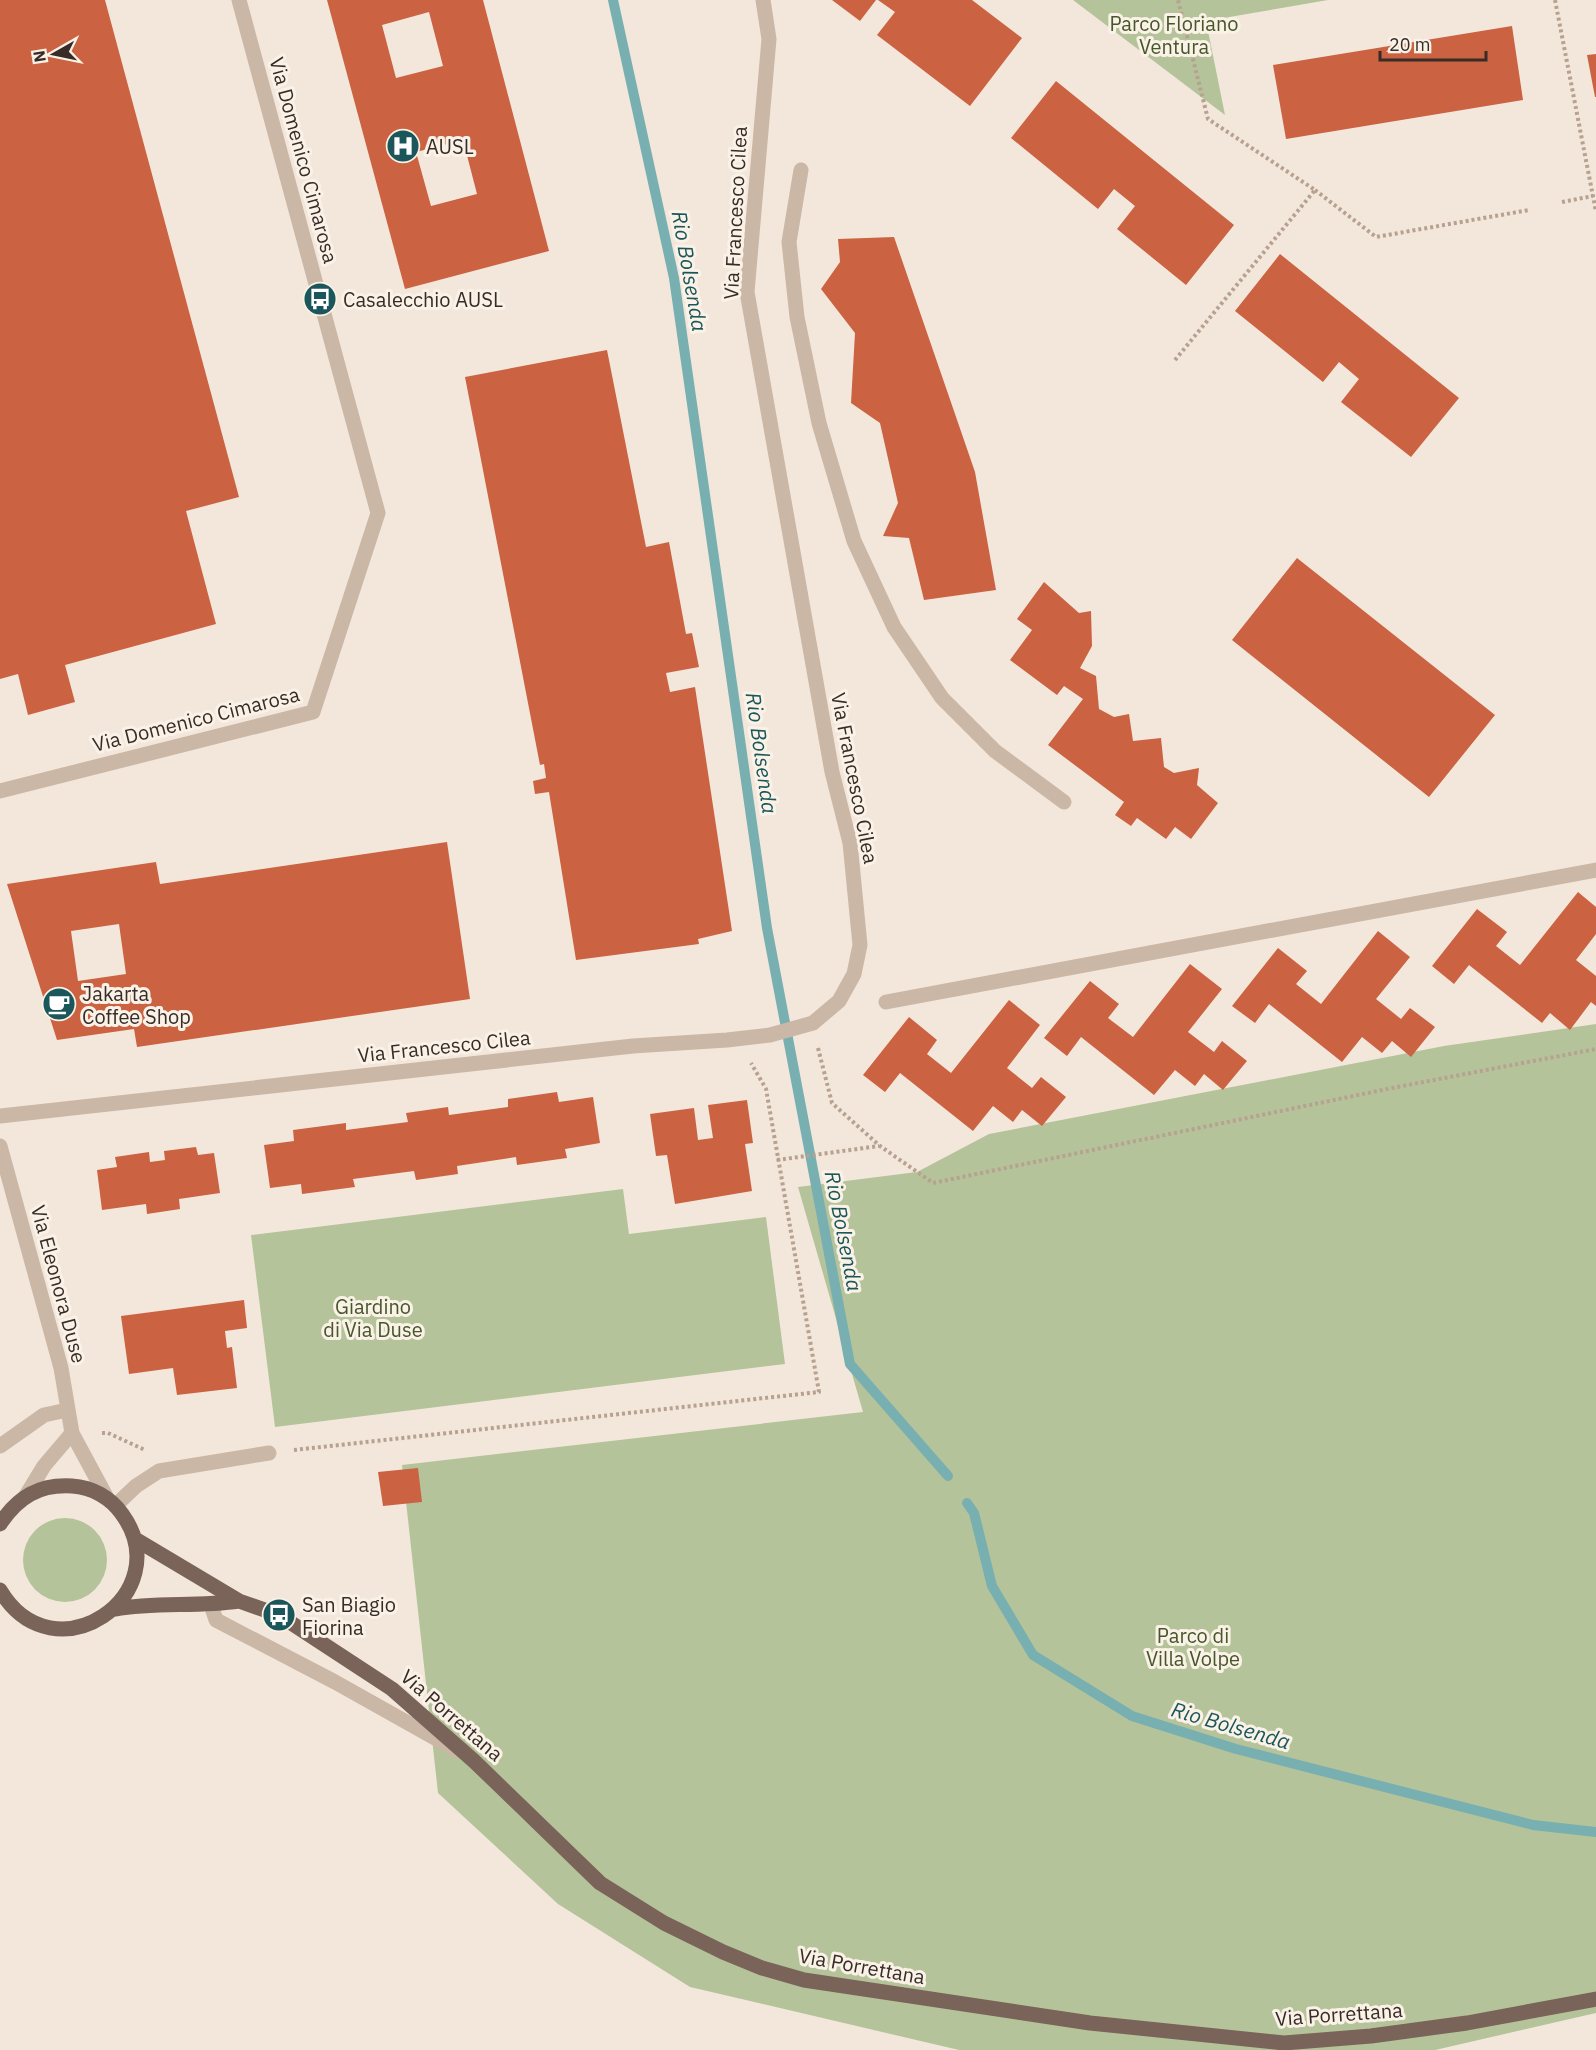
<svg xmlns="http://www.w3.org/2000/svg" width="1596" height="2050" font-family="'IBM Plex Sans',sans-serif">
<rect width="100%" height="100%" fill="#f3e7db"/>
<!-- green -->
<path fill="#b5c39a" d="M1073 0H1328L1206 21 1225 115Z
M1596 1024V2013L1435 2050H959L690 1987 558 1904 438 1793 402 1465 863 1412 798 1187 917 1172 989 1134 1444 1046Z
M623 1189 629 1234 766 1217 785 1364 275 1427 251 1235Z
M23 1560a42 42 0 1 1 84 0a42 42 0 1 1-84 0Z"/>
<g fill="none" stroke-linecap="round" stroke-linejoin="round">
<!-- stream -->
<path stroke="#78afb1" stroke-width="10" d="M613 0 674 278 767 928 850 1364 948 1476
M967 1503 974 1513 992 1586 1033 1655 1132 1716 1236 1749 1533 1825 1596 1832"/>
</g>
<!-- building -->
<path fill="#cb6241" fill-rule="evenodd" d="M0 0H105L239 497 186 511 216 624 65 665 75 702 28 715 18 674 0 679Z
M327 0H483L549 251 405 289ZM429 12 443 66 396 78 382 25ZM463 140 477 194 431 206 416 152Z
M832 0H876L860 21Z
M878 0H972L1022 38 970 106 877 35 895 12Z
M1512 26 1523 100 1286 139 1273 65Z
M1596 54V97H1595L1587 55Z
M1056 81 1234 225 1186 285 1117 229 1135 206 1114 189 1098 209 1011 138Z
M894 237 975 472 996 590 924 600 909 538 883 536 898 503 880 423 851 403 855 333 821 289 840 262 838 239Z
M1280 254 1459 398 1411 457 1341 402 1359 379 1339 362 1323 382 1235 311Z
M607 350 646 547 669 542 686 634 692 633 699 667 666 673 670 692 695 687 732 931 698 939 699 944 576 960 549 792 535 794 533 781 546 778 544 764 540 765 465 377Z
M1297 558 1495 715 1429 797 1232 640Z
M1044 582 1079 613 1091 611 1092 646 1080 668 1096 676 1099 709 1114 717 1129 714 1133 741 1161 738 1164 767 1174 773 1199 768 1197 785 1218 803 1191 839 1175 827 1166 839 1137 818 1131 826 1115 815 1124 802 1048 745 1083 699 1064 686 1057 695 1010 660 1032 630 1017 619Z
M447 842 470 999 137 1047 134 1029 57 1040 7 884 156 862 160 884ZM119 924 126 974 78 981 71 931Z
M1578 892 1596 907V934L1576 960 1596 976V1006L1591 1002 1570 1030 1550 1013 1542 1023 1469 965 1454 984 1432 966 1477 909 1507 932 1496 946 1520 965Z
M1378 931 1410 957 1376 999 1401 1019 1410 1008 1435 1027 1411 1057 1392 1041 1382 1053 1362 1037 1342 1062 1269 1004 1255 1023 1232 1006 1278 948 1307 971 1296 984 1321 1004Z
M1190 964 1222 989 1188 1032 1214 1052 1222 1041 1247 1061 1223 1090 1204 1074 1195 1086 1175 1070 1154 1095 1081 1037 1067 1056 1044 1038 1090 981 1119 1004 1108 1018 1133 1037Z
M1009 1000 1040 1025 1007 1068 1032 1088 1041 1077 1066 1097 1042 1126 1022 1110 1013 1122 993 1106 973 1131 900 1073 885 1092 863 1075 909 1017 937 1040 927 1054 951 1073Z
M557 1092 559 1102 593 1097 600 1143 565 1149 567 1158 517 1165 516 1157 457 1166 458 1174 416 1180 414 1171 353 1179 355 1187 302 1194 301 1184 270 1188 264 1145 294 1141 293 1130 346 1123V1130L408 1122 406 1113 448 1107 449 1115 508 1107V1099Z
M747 1100 753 1143 745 1144 752 1191 675 1204 667 1155 656 1156 650 1114 694 1108 698 1140 713 1138 708 1105Z
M196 1147 198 1155 214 1153 220 1193 179 1199 180 1209 147 1214 146 1204 102 1210 97 1170 117 1167 115 1157 149 1152 150 1162 165 1160 164 1151Z
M244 1300 247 1328 225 1331 227 1348 232 1347 237 1388 177 1395 173 1368 129 1374 121 1316Z
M418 1468 422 1502 383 1506 378 1472Z"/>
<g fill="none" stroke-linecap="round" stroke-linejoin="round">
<!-- path -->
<path stroke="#b7a190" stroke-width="4" stroke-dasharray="3 3" stroke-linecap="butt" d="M1555 0 1596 212
M1315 190 1376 237 1529 210
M1562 202 1593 196
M1175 360 1315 190 1208 119 1178 0
M818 1048 832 1103 880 1146 933 1183 1387 1089 1596 1049
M777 1160 879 1146
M102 1433H108L145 1450
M294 1450 819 1392 766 1089 751 1063"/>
<!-- minor -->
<path stroke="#cbb7a6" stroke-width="15" d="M801 170 789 242 797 317 819 423 854 541 894 627 942 698 995 751 1064 802
M0 791 313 712 378 513 239 0
M886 1002 1596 870
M0 1116 633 1046 727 1040 770 1035 813 1023 839 1001 854 974 860 945 850 843 832 772 747 292 769 39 763 0
M0 1146 61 1368 72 1433 107 1498
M0 1446 44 1415 67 1410
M27 1494 44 1466 72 1433
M116 1505 136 1486 159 1471 269 1453
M211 1605 216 1620 335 1682 458 1751"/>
<!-- major -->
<path stroke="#7a6358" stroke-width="15" d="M0 1524C18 1497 39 1484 72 1486 92 1487 111 1498 122 1514 180 1594 54 1681 0 1590
M135 1539 239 1601 279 1615 392 1689 474 1761 600 1883 664 1923 723 1952 762 1968 804 1980 1090 2023 1284 2043 1371 2036 1467 2023 1596 1999
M115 1609C156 1602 197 1607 239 1601"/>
</g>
<!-- icons -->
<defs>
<symbol id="hospital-disc" viewBox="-11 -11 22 22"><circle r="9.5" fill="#1b565b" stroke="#faf2e7"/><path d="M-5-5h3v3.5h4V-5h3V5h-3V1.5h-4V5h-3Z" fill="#fff"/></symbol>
<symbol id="bus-disc" viewBox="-11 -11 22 22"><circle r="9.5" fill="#1b565b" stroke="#faf2e7"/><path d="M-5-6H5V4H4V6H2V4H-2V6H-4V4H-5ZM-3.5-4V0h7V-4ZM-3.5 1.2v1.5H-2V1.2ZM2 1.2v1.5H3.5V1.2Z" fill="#fff"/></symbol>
<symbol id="cafe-disc" viewBox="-11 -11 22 22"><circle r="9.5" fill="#1b565b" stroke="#faf2e7"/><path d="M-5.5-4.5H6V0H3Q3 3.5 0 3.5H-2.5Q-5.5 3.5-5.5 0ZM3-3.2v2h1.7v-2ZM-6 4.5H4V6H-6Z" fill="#fff"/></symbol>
</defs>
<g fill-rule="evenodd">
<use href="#hospital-disc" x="384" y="127" width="38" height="38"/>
<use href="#bus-disc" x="301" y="280" width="38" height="38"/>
<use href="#cafe-disc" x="40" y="985" width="38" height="38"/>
<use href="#bus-disc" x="260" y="1596" width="38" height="38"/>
</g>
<g text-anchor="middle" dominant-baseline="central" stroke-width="6" stroke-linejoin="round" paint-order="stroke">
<!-- park labels -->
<g font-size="20" fill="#46572a" stroke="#faf2e7">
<text x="1174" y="23">Parco Floriano<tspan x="1174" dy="23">Ventura</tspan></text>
<text x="373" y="1306">Giardino<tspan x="373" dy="23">di Via Duse</tspan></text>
<text x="1193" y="1635">Parco di<tspan x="1193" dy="23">Villa Volpe</tspan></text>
</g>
<!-- poi labels -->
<g font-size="20" fill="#372c27" stroke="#faf2e7" text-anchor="start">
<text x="426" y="146">AUSL</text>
<text x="343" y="299">Casalecchio AUSL</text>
<text x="82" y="993">Jakarta<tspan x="82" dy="23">Coffee Shop</tspan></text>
<text x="302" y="1604">San Biagio<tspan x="302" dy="23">Fiorina</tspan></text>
</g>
<!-- street labels -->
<g font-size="20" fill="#372c27" stroke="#faf2e7">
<text transform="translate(304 160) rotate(75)">Via Domenico Cimarosa</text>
<text transform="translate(735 213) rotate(-87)">Via Francesco Cilea</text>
<text transform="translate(196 719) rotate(-14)">Via Domenico Cimarosa</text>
<text transform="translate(855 778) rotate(79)">Via Francesco Cilea</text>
<text transform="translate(444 1046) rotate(-6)">Via Francesco Cilea</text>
<text transform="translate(59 1284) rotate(75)">Via Eleonora Duse</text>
<text transform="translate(452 1715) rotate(41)">Via Porrettana</text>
<text transform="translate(862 1966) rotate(10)">Via Porrettana</text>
<text transform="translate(1339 2014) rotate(-4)">Via Porrettana</text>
</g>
<!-- water labels -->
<g font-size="21" font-style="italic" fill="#1b565b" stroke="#faf2e7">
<text transform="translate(690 271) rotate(80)">Rio Bolsenda</text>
<text transform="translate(762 753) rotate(82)">Rio Bolsenda</text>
<text transform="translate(844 1231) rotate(79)">Rio Bolsenda</text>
<text transform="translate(1231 1725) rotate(16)">Rio Bolsenda</text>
</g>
</g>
<!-- north arrow -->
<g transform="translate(54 54) rotate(261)" stroke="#faf2e7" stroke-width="4.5" paint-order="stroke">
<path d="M0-4.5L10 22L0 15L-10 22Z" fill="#372c27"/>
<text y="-9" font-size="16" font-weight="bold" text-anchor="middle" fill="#372c27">N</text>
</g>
<!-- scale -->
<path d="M1380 51v9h106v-9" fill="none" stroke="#372c27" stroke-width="3"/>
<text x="1389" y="51" font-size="18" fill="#372c27" stroke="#faf2e7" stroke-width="4.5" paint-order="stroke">20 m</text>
</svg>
